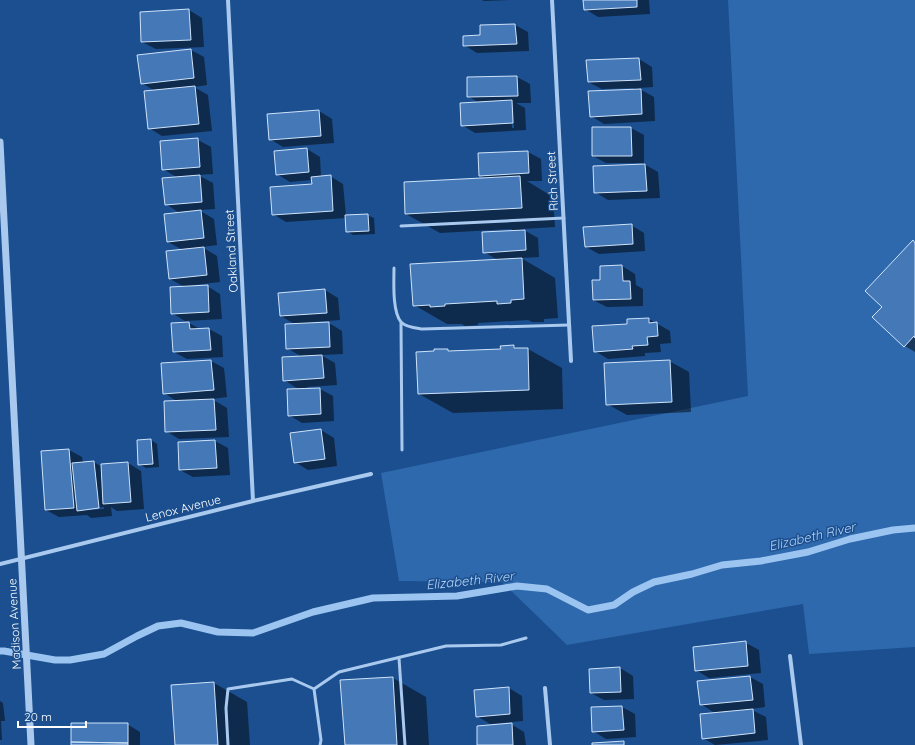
<svg xmlns="http://www.w3.org/2000/svg" width="915" height="745" font-family="Quicksand,sans-serif">
<rect width="100%" height="100%" fill="#1b4f8f"/>
<!-- green -->
<path fill="#2e69ad" d="M728 0H915V647L809 654 803 604 567 645 502 582 399 581 381 473 748 396Z"/>
<!-- shadow -->
<path fill="#0007" fill-rule="evenodd" d="M482 0H510L484 1Z
M584 0H649L650 14 598 17 585 9Z
M189 10 202 18 204 47 156 49 142 42 141 13Z
M515 25 528 32 529 51 477 53 464 45 481 36V26Z
M191 50 204 57 207 85 194 87 208 95 212 131 162 136 149 128 155 91 142 83Z
M639 59 652 67 653 87 638 88 654 97 655 121 604 124 591 116 634 90 633 88 602 89 588 82V61Z
M517 77 530 84 531 103H516L525 108 526 130 475 133 462 125 479 103 468 96V78ZM511 107H513L514 128H512Z
M319 111 332 119 334 143 283 147 270 139 268 115Z
M593 128H631L644 135V164L658 172 660 198 608 200 595 192 642 165V163H606L593 156Z
M198 140 211 147 213 174 198 175 213 183 215 209 199 210 214 219 217 245 202 247 217 256 220 282 195 285V287L207 286 220 294 222 319 185 321 172 313 185 287 170 279 183 250 168 242 181 214 166 204 178 178 163 169 161 142Z
M307 149 320 157 321 177 330 176 343 184 346 216 367 215 374 218 375 234 353 235 347 231 346 218 286 222 273 214 313 185 312 180 290 182 277 174Z
M528 152 541 159 542 181H527L553 197 555 227 522 229 538 238 539 257 521 258 555 278 558 318 544 319V322H532L528 320 478 323V325L465 326 462 324H447L414 305 498 260 484 252 512 231V229L440 233 406 214 486 179 480 175Z
M631 225 644 233 645 251 599 254 586 247Z
M913 242 915 243V352L905 346 883 307Z
M622 266 635 274 636 285 643 289V306L607 307 593 300 601 281Z
M325 290 338 298 340 320 313 322V324L329 323 342 331 343 354 321 355 335 363 337 385 307 387V389H320L333 396 334 421 302 423 289 415 300 390 284 380 302 357 287 348 296 325 281 316Z
M649 319 670 331 671 343 660 344 661 352 645 353V356L608 359 595 351 628 325Z
M189 323 200 329H209L222 336 223 357 187 359 174 352Z
M514 346 519 349H528L562 368 563 409 453 413 419 394 448 350 452 352 502 350Z
M211 361 224 368 227 397 212 399 227 408 229 437 179 439 166 431 178 402 164 393 162 364Z
M669 361 689 372 691 412 627 415 607 404Z
M321 430 334 438 337 466 308 470 295 462Z
M151 440 157 444 159 467 146 468 139 464Z
M215 441 228 448 230 475 193 477 180 470 179 443Z
M69 450 82 457 83 463 94 462 102 467 128 463 141 471 144 509 117 511 111 507 112 516 91 518 87 515 59 517 46 510 42 452ZM104 507V509L89 510V508Z
M746 643 759 650 761 673 709 678 696 670Z
M620 668 633 676 634 699 604 700 591 693Z
M750 677 763 684 765 707 750 709 766 717 768 740 715 745 703 738 716 714 701 704Z
M393 678 426 697 429 745H346Z
M214 683 247 702 250 745H176Z
M509 688 522 696 523 721 490 724 477 716Z
M0 701 3 703 5 721H1L2 740H0Z
M622 707 635 714 636 737 606 739 593 731 592 708Z
M127 724 140 732V745H72Z
M511 724 524 732 526 745H478Z"/>
<g fill="none" stroke-linecap="round" stroke-linejoin="round">
<!-- stream -->
<path stroke="#9cc4f0" stroke-width="7" d="M0 651H4L55 660H70L104 654 137 636 158 626 181 623 218 632 253 633 313 612 373 598 457 596 517 586 547 589 588 610 614 605 633 592 654 582 692 574 722 565 761 561 808 552 850 539 893 530 915 528"/>
</g>
<!-- building -->
<path fill="#4478b7" stroke="#cfe3fa" d="M583 0H637V7L584 10Z
M189 9 191 40 141 42 140 12Z
M515 24 517 44 463 46V36L480 35V25Z
M191 49 194 78 141 84 137 55Z
M639 58 641 80 588 82 586 60Z
M517 76 518 96 467 97V77Z
M195 86 199 124 148 129 144 91Z
M641 89 642 114 590 117 588 91Z
M512 100 513 123 461 126 460 103Z
M319 110 321 136 269 140 267 114Z
M592 127H631L632 156H592Z
M198 138 200 167 162 170 160 141Z
M307 148 309 172 276 175 274 151Z
M528 151 529 173 479 176 478 153Z
M645 164 647 191 594 193 593 166Z
M200 175 202 202 165 205 162 178Z
M331 175 333 211 272 215 270 187 312 184 311 177Z
M520 176 522 208 405 214 404 182Z
M201 210 204 238 167 242 164 214Z
M368 214 369 231 346 232 345 215Z
M632 224 633 244 585 247 583 227Z
M525 230 526 250 483 253 482 232Z
M913 240 915 243V338L914 336 904 347 872 317 882 307 865 291Z
M204 247 207 275 169 279 166 251Z
M522 258 524 299 511 300V303L497 304V301L445 304V306L430 307V305L413 306 410 264Z
M622 265 623 281H630L631 299 593 300 592 280H600V266Z
M208 285 209 312 171 314 170 287Z
M325 289 327 313 280 316 278 293Z
M649 318V323L657 322 658 336 647 337 648 345 632 346 633 349 594 352 592 326 627 324V319Z
M189 322 190 329 209 328 211 350 173 352 171 323Z
M329 322 330 347 286 349 285 324Z
M514 345V348H528L529 390 418 394 416 352 434 351V349H448V351L501 349 500 346Z
M322 355 324 378 283 381 282 357Z
M211 360 214 390 163 394 161 363Z
M670 360 672 402 606 405 604 363Z
M320 388 321 414 288 416 287 389Z
M214 399 216 430 165 432 164 401Z
M321 429 325 459 294 463 290 433Z
M151 439 153 464 138 465 137 440Z
M215 440 217 468 179 470 178 442Z
M69 449 74 508 45 510 41 451Z
M94 461 99 508 77 511 72 463Z
M128 462 131 502 103 504 101 464Z
M746 641 748 666 695 671 693 647Z
M620 667 621 692 590 693 589 669Z
M750 676 753 700 700 705 697 681Z
M393 677 397 745H345L340 680Z
M214 682 218 745H175L171 685Z
M509 687 510 714 476 717 474 690Z
M622 706 624 730 592 732 591 707Z
M753 709 755 733 702 739 700 714Z
M71 723H128V743L71 742Z
M512 723 513 745H477V726Z
M624 741V745H592V743Z
M71 742 128 743V745H71Z"/>
<g fill="none" stroke-linecap="round" stroke-linejoin="round">
<!-- service -->
<path stroke="#a9c9ee" stroke-width="3" d="M401 226 564 218
M394 268C394 281 392 311 401 322 405 327 415 328 422 329L569 325
M401 323 402 450
M399 658 405 745
M228 745 226 708 228 689 292 679 314 689
M320 745 321 740 314 689 339 672 446 646 501 645 526 638"/>
<!-- minor -->
<path stroke="#a9c9ee" stroke-width="4" d="M228 0 253 501
M552 0 571 361
M0 564 253 501 371 474
M790 656 801 745
M545 688 550 745"/>
<!-- tertiary -->
<path stroke="#a9c9ee" stroke-width="7" d="M0 142 31 745"/>
</g>
<g text-anchor="middle" dominant-baseline="central" stroke-width="3" stroke-linejoin="round" paint-order="stroke">
<!-- street labels -->
<g font-size="12" fill="#fff" stroke="#1b4f8f">
<text transform="translate(552 181) rotate(-93)">Rich Street</text>
<text transform="translate(231 251) rotate(-93)">Oakland Street</text>
<text transform="translate(183 508) rotate(-14)">Lenox Avenue</text>
<text transform="translate(14 624) rotate(-93)">Madison Avenue</text>
</g>
<!-- water labels -->
<g font-size="13" font-style="italic" fill="#b5d3f5" stroke="#1b4f8f">
<text transform="translate(812 536) rotate(-13)">Elizabeth River</text>
<text transform="translate(470 580) rotate(-6)">Elizabeth River</text>
</g>
</g>
<!-- scale -->
<path d="M18 721v6h68v-6" fill="none" stroke="#ffffff" stroke-width="2"/>
<text x="24" y="721" font-size="12" fill="#ffffff" stroke="#1b4f8f" stroke-width="3" paint-order="stroke">20 m</text>
</svg>
